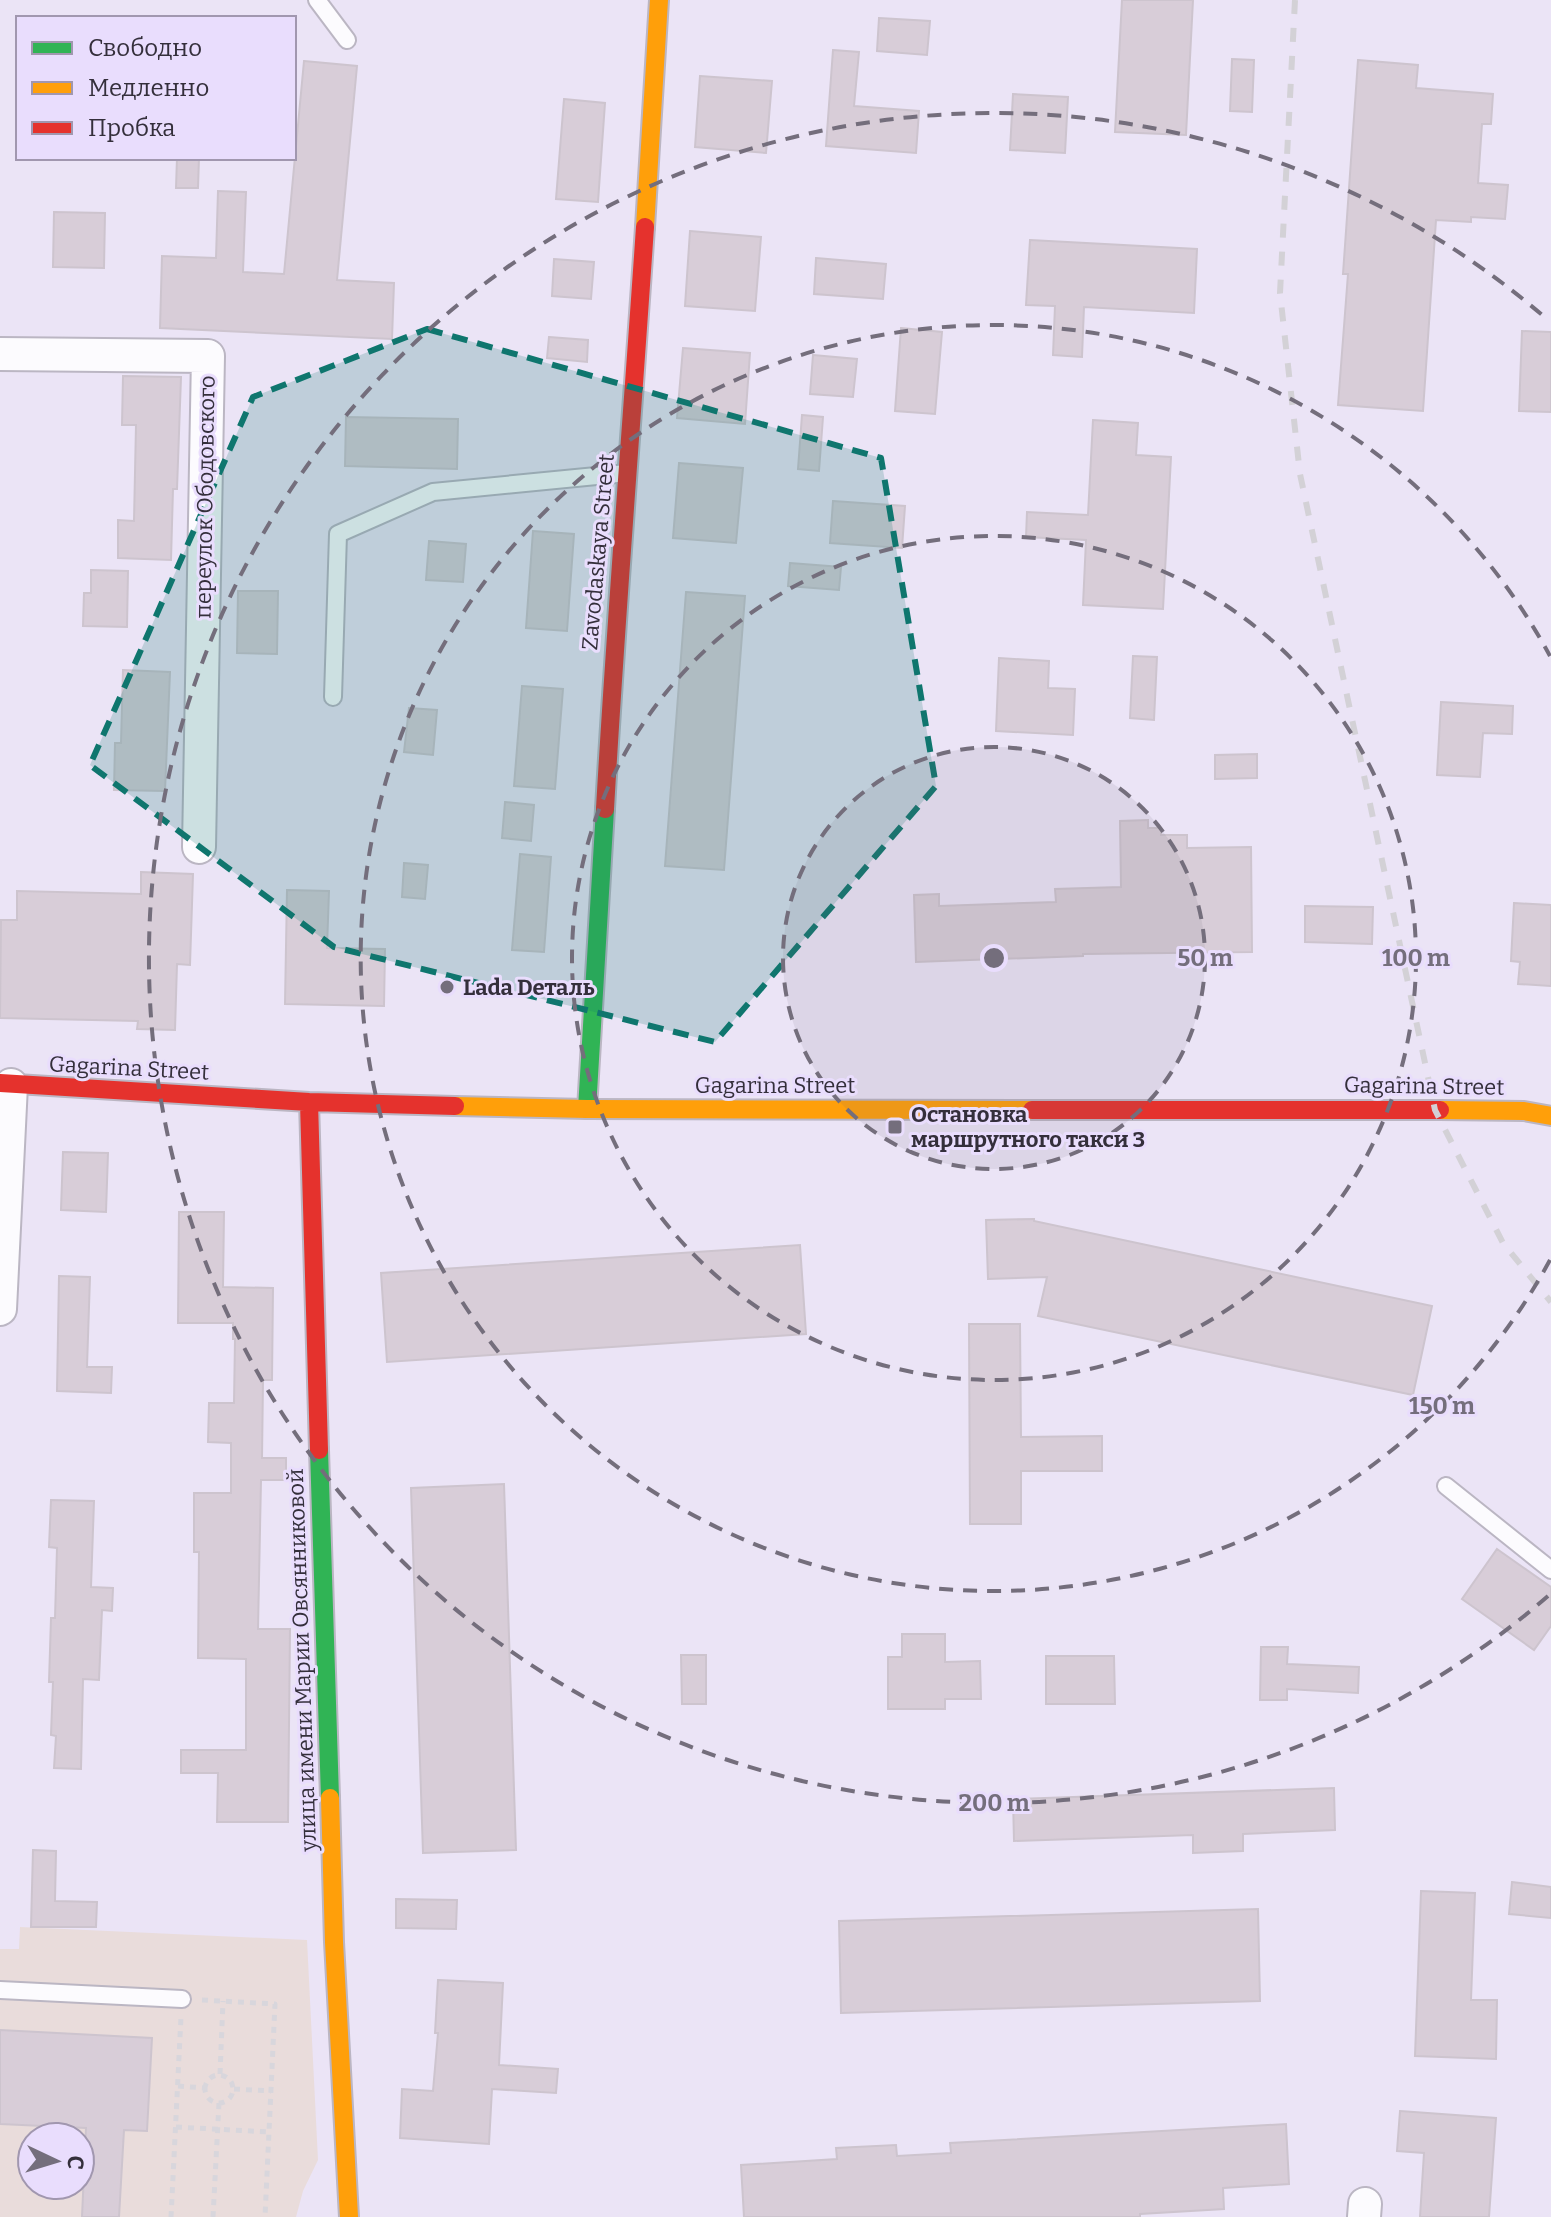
<svg xmlns="http://www.w3.org/2000/svg" width="1551" height="2217" font-family="Bitter,serif">
<rect width="100%" height="100%" fill="#ebe4f6"/>
<!-- education -->
<path fill="#e9dcdb" fill-rule="evenodd" d="M20 1927 307 1940 318 2160 303 2191 296 2217H0V1949H19ZM32 2137H80V2185H32Z"/>
<!-- building -->
<path fill="#d8cdd8" stroke="#cdc4ce" stroke-width="2" d="M1122 0H1193L1186 135 1115 132Z
M879 18 930 21 927 55 877 51Z
M833 50 859 52 854 106 919 111 916 153 826 146Z
M1232 59 1254 60 1252 112 1230 111Z
M1358 60 1418 65 1416 88 1493 94 1491 124H1482L1478 183 1508 185 1505 219 1471 217V222L1436 220 1423 411 1338 405 1348 274H1343Z
M304 61 357 66 337 280 394 283 392 339 160 328 162 256 216 258 218 191 246 192 243 272 284 274Z
M700 76 772 81 766 153 695 147Z
M1013 94 1068 97 1065 153 1010 150Z
M564 99 605 103 598 202 556 199Z
M177 158H199L198 188H176Z
M54 212 105 213 104 268 53 267Z
M690 231 761 237 755 311 685 306Z
M1030 240 1197 249 1194 313 1084 307 1082 357 1053 355 1055 306 1026 305Z
M816 258 886 264 883 299 814 294Z
M554 259 594 262 591 299 552 296Z
M901 328 942 332 935 414 895 411Z
M1522 331 1551 332V412L1519 411Z
M549 337 588 340 587 362 547 358Z
M683 348 750 353 745 424 677 418Z
M813 355 857 359 853 397 810 394Z
M123 376 181 377 177 489H173L171 560 118 558V520L134 521 136 425H122Z
M802 415 823 417 819 471 798 469Z
M346 417 458 419 457 469 345 466Z
M1093 420 1138 423 1136 455 1171 457 1163 609 1083 605 1086 540 1026 537 1027 512 1088 515Z
M679 463 743 468 736 543 673 538Z
M833 501 905 506 902 548 830 543Z
M533 531 574 534 567 631 526 628Z
M429 541 466 544 463 582 426 580Z
M790 563 841 567 839 590 788 586Z
M91 570 128 571 127 627 83 626 84 593H91Z
M238 591H278L277 654 237 653Z
M686 592 745 596 724 870 665 866Z
M1133 656 1157 657 1154 720 1130 718Z
M999 658 1049 661 1048 688 1075 689 1073 735 996 731Z
M123 670 170 672 165 791 114 790 115 743H121Z
M522 686 563 689 555 789 514 786Z
M1441 702 1513 706 1512 734 1483 733 1480 777 1437 775Z
M409 708 437 710 433 755 404 752Z
M1257 754V778L1215 779V755Z
M505 802 534 805 531 841 502 838Z
M1148 820V828H1161V835H1187V848L1251 847 1252 952 1083 954V956L916 962 914 895 939 894V906L1056 902 1055 889 1121 887 1120 821Z
M520 854 551 857 544 952 512 950Z
M404 863 428 865 425 899 402 897Z
M141 872 193 874 190 965 177 964 175 1030 137 1029 138 1021 0 1018 1 920H17V891L141 894Z
M287 890 329 891 327 948 385 949 384 1006 285 1004Z
M1514 903 1551 905V986L1518 984 1520 962 1511 961Z
M1305 906 1373 907 1372 944 1305 942Z
M63 1152 108 1153 106 1212 61 1210Z
M179 1212H224L223 1287 273 1288 272 1380H263L262 1458H286V1480H261L258 1629H290L288 1822H217L218 1773H181V1750H246V1659L198 1658 199 1552H194V1493H231V1443L208 1442 209 1403H234L235 1339H233V1323H178Z
M1034 1219V1221L1432 1306 1413 1395 1038 1316 1047 1277 988 1279 986 1220Z
M800 1245 806 1334 387 1362 381 1273Z
M59 1276 90 1277 87 1367H112L111 1393 57 1391Z
M969 1324H1020L1021 1437 1102 1436V1471H1021V1524H970Z
M504 1484 516 1850 423 1853 411 1488Z
M51 1500 94 1501 91 1587 113 1588 112 1611 102 1610 99 1680 83 1679 81 1769 54 1768 56 1736 51 1735 53 1682H49L51 1618H55L57 1548 49 1547Z
M1497 1549 1551 1587V1626L1534 1650 1462 1599Z
M902 1634H945V1662L980 1661 981 1699H945V1709H888V1657H902Z
M1261 1647H1288L1287 1664 1359 1667 1358 1693 1287 1689V1700H1260Z
M681 1655H706V1704H682Z
M1046 1656H1114L1115 1704H1046Z
M1334 1788 1335 1830 1243 1834V1851L1193 1853V1835L1014 1841 1013 1799Z
M33 1850 56 1851 55 1901 97 1902 96 1927H31Z
M1512 1882 1551 1887V1918L1509 1914Z
M1421 1891 1475 1893 1471 2000H1497L1496 2059 1415 2056Z
M396 1899 457 1900 456 1929 396 1928Z
M1258 1909 1260 2001 841 2013 839 1921Z
M438 1980 503 1983 499 2065 558 2069 556 2093 492 2089 489 2144 400 2138 402 2089 433 2091 438 2033H435Z
M0 2030 152 2038 147 2131 124 2130 119 2217H82L86 2128 0 2124Z
M1400 2111 1496 2118 1489 2217H1420L1424 2153 1397 2151Z
M1286 2124 1289 2184 1223 2188 1224 2209 1140 2214V2217H744L741 2165 837 2159 836 2148 896 2145 897 2156 951 2153 950 2143Z"/>
<g fill="none" stroke-linecap="round" stroke-linejoin="round">
<defs>
<path id="lane" d="M317 0 347 40
M333 697 338 534 433 492 627 473
M1446 1486 1551 1570
M0 1990 182 1999"/>
<path id="street" d="M0 354 208 356 199 847
M0 1309 11 1085
M1364 2217 1365 2204"/>
<path id="fast" d="M587 1109 605 809
M319 1450 330 1798"/>
<path id="slow" d="M645 227 659 0
M455 1106 587 1109 1032 1110
M1440 1110 1524 1111 1551 1116
M330 1798 334 1942 349 2217"/>
<path id="jam" d="M605 809C616 614 632 421 645 227
M0 1083 309 1102 455 1106
M309 1102 319 1450
M1032 1110H1440"/>
</defs>
<!-- lane casing -->
<use href="#lane" stroke="#bbb6c3" stroke-width="20"/>
<!-- street casing -->
<use href="#street" stroke="#bbb6c3" stroke-width="36"/>
<!-- fast casing -->
<use href="#fast" stroke="#bbb6c3" stroke-width="22"/>
<!-- slow casing -->
<use href="#slow" stroke="#bbb6c3" stroke-width="22"/>
<!-- jam casing -->
<use href="#jam" stroke="#bbb6c3" stroke-width="22"/>
<!-- path -->
<path stroke="#d8d6dc" stroke-width="5" stroke-dasharray="6 6" stroke-linecap="butt" d="M202 2000 275 2004 265 2217
M220 2074 223 2001
M205 2089a14 14 0 1 1 28 0a14 14 0 1 1-28 0Z
M178 2086 205 2088
M234 2089 271 2091
M176 2127 269 2132
M171 2217 181 2017
M213 2217 219 2103"/>
<!-- lane -->
<use href="#lane" stroke="#fcfbfe" stroke-width="16"/>
<!-- street -->
<use href="#street" stroke="#fcfbfe" stroke-width="32"/>
<!-- fast -->
<use href="#fast" stroke="#30b455" stroke-width="18"/>
<!-- slow -->
<use href="#slow" stroke="#ff9f0a" stroke-width="18"/>
<!-- jam -->
<use href="#jam" stroke="#e5322d" stroke-width="18"/>
<!-- rail -->
<path stroke="#d3d1d6" stroke-width="6" stroke-dasharray="14 14" stroke-linecap="butt" d="M1295 0 1280 293 1300 474 1435 1110 1503 1243 1551 1302"/>
</g>
<!-- marked area -->
<path fill="#0f766e" fill-opacity="0.2" stroke="#0f766e" stroke-width="6" stroke-dasharray="16 10" stroke-linejoin="round" d="M427 329 881 458 936 786 715 1042 334 947 90 765 253 397Z"/>
<!-- distance rings -->
<circle cx="994" cy="958" r="211" fill="#746e7c" fill-opacity=".12"/>
<g fill="none" stroke="#746e7c" stroke-width="4" stroke-dasharray="14 10">
<circle cx="994" cy="958" r="211"/>
<circle cx="994" cy="958" r="422"/>
<path d="M1550 1260A633 633 0 1 1 1550 656"/>
<path d="M1548 1596A845 845 0 1 1 1548 320"/>
</g>
<!-- markers -->
<g fill="#746e7c" stroke="#e9ddfd" stroke-width="3">
<circle cx="447" cy="987" r="8"/>
<rect x="887" y="1119" width="16" height="16" rx="4"/>
</g>
<g text-anchor="middle" dominant-baseline="central" stroke-width="6" stroke-linejoin="round" paint-order="stroke">
<!-- street labels -->
<g font-size="22" fill="#342f3b" stroke="#e9ddfd">
<text transform="translate(205 497) rotate(-89)">переулок Ободовского</text>
<text transform="translate(598 552) rotate(-85)">Zavodaskaya Street</text>
<text transform="translate(129 1068) rotate(3)">Gagarina Street</text>
<text x="775" y="1085">Gagarina Street</text>
<text transform="translate(1424 1086) rotate(1)">Gagarina Street</text>
<text transform="translate(302 1660) rotate(-92)">улица имени Марии Овсянниковой</text>
</g>
<!-- poi labels -->
<g font-size="22" font-weight="bold" fill="#342f3b" stroke="#e9ddfd" text-anchor="start">
<text x="463" y="987">Lada Dеталь</text>
<text x="911" y="1114">Остановка<tspan x="911" dy="25">маршрутного такси 3</tspan></text>
</g>
</g>
<circle cx="994" cy="958" r="12" fill="#746e7c" stroke="#e9ddfd" stroke-width="4"/>
<g font-size="24" text-anchor="middle" font-weight="bold" fill="#746e7c" stroke="#e9ddfd" stroke-width="6" stroke-linejoin="round" paint-order="stroke">
<text x="1205" y="966">50 m</text>
<text x="1416" y="966">100 m</text>
<text x="1442" y="1414">150 m</text>
<text x="994" y="1811">200 m</text>
</g>
<!-- legend -->
<rect x="16" y="16" width="280" height="144" fill="#e9ddfd" stroke="#a197af" stroke-width="2"/>
<rect x="32" y="42" width="40" height="12" fill="#30b455" stroke="#a197af" stroke-width="2"/>
<text x="88" y="56" font-size="24" fill="#342f3b">Свободно</text>
<rect x="32" y="82" width="40" height="12" fill="#ff9f0a" stroke="#a197af" stroke-width="2"/>
<text x="88" y="96" font-size="24" fill="#342f3b">Медленно</text>
<rect x="32" y="122" width="40" height="12" fill="#e5322d" stroke="#a197af" stroke-width="2"/>
<text x="88" y="136" font-size="24" fill="#342f3b">Пробка</text>
<!-- north arrow -->
<g transform="translate(56 2161) rotate(94)"><circle r="38" fill="#e9ddfd" stroke="#a197af" stroke-width="2"/>
<path d="M0-6L14 30L0 20L-14 30Z" fill="#746e7c"/>
<text y="-12" font-size="22" font-weight="bold" text-anchor="middle" fill="#342f3b">С</text>
</g>
</svg>
